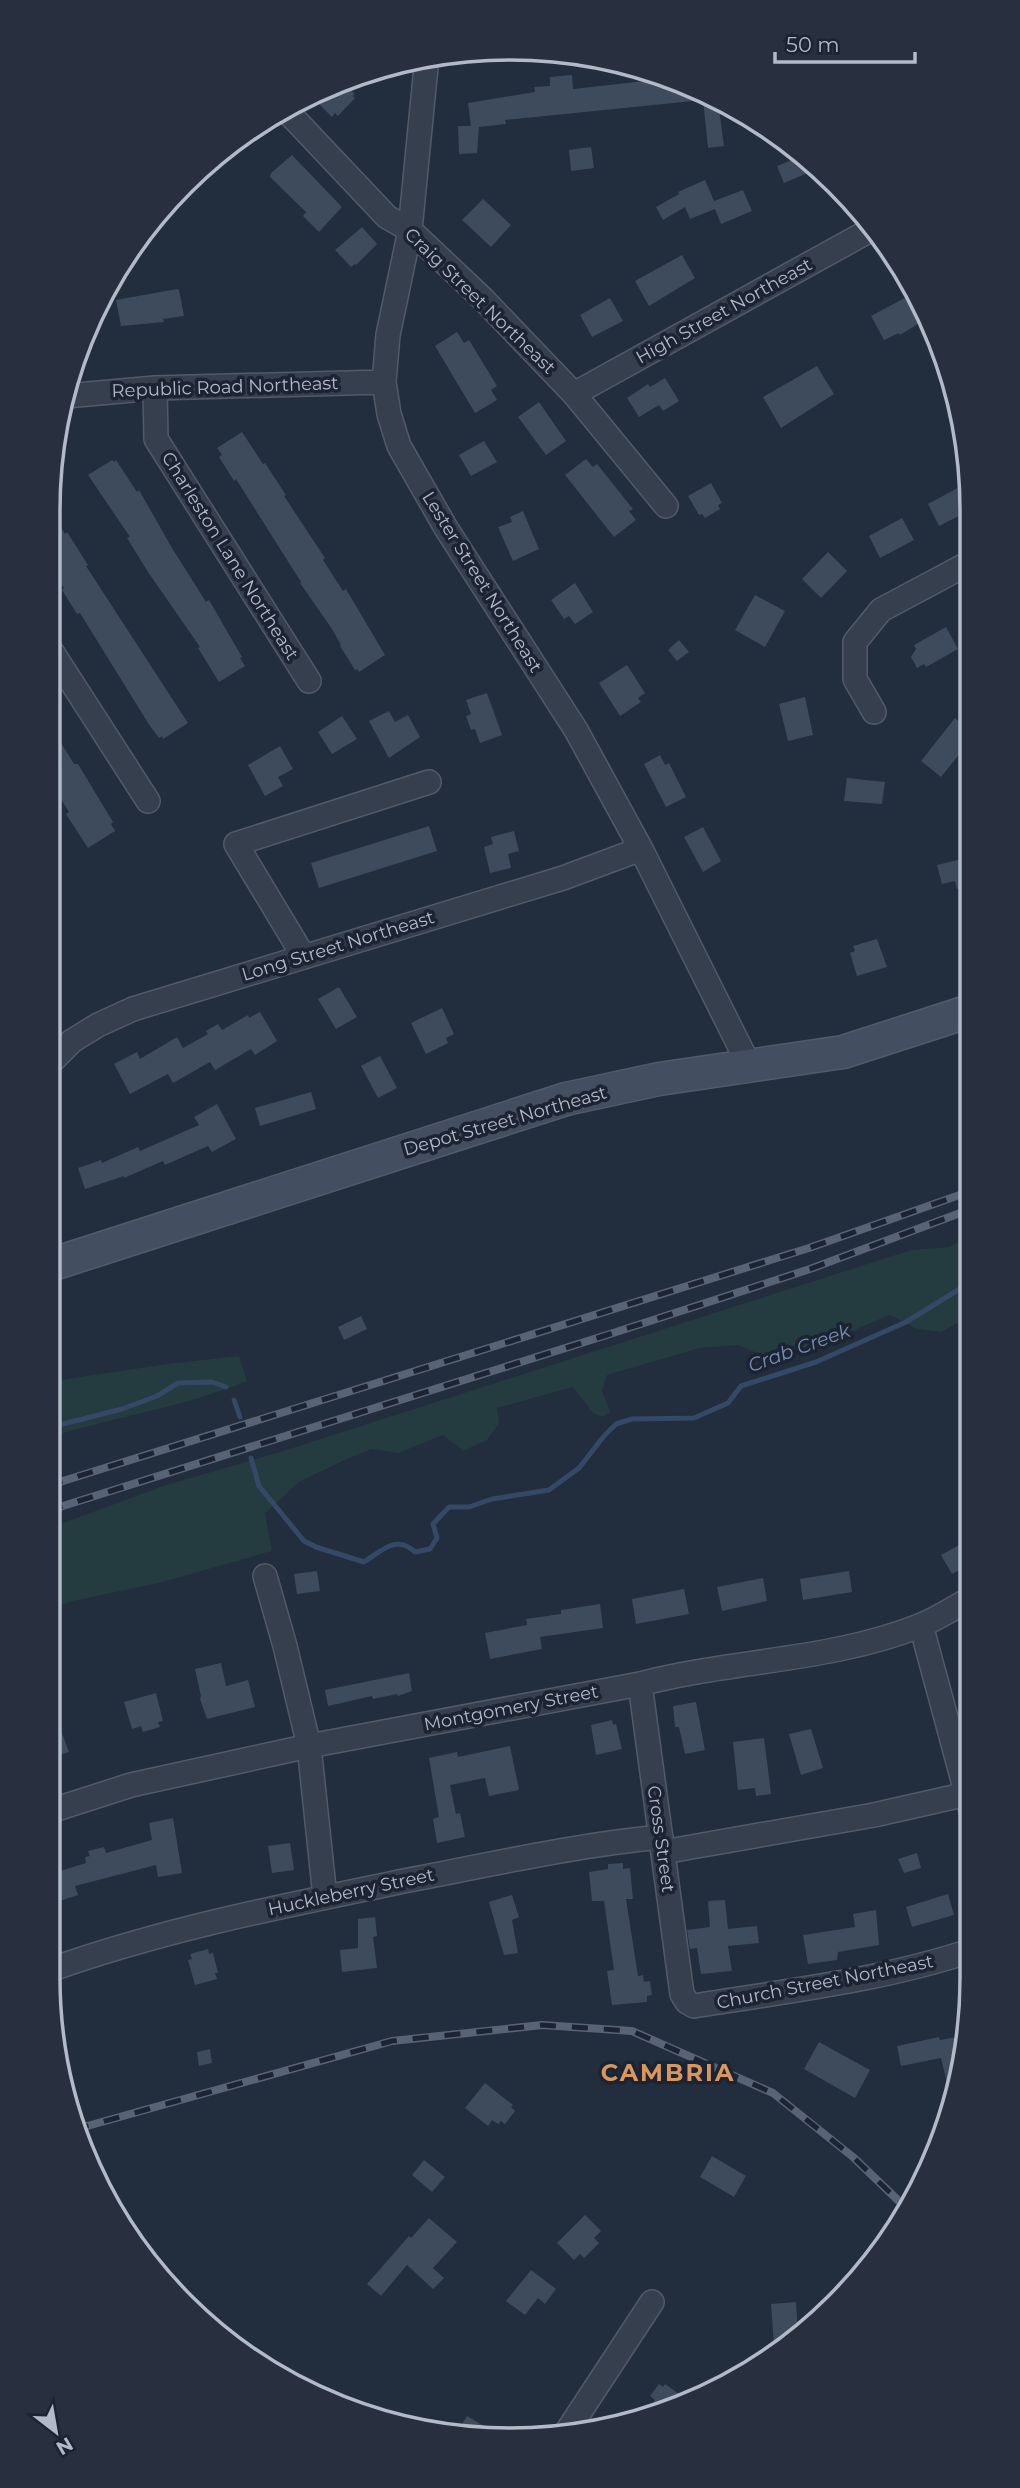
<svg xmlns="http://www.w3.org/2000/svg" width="1020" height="2488" font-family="Montserrat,sans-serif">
<rect width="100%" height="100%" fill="#222d3e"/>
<!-- green -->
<path fill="#243b3f" d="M971 1235V1316L941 1332 918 1329 889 1315 846 1334 771 1359 738 1345 700 1348 607 1375 602 1391 610 1412 602 1417 593 1413 573 1387 497 1408 499 1423 487 1440 463 1451 443 1435 399 1453 371 1449 347 1459 299 1482 265 1513 272 1551 163 1582 73 1601 47 1609V1529L163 1486 280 1452 911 1250 949 1247Z
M239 1356 247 1381C186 1407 112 1417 47 1438V1382L167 1364Z"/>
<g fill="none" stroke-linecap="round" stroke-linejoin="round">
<!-- stream -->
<path stroke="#354866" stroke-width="5" d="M234 1400 240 1417
M47 1428 122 1409 157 1396 178 1383 212 1382 226 1387
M251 1458 259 1486 304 1541 316 1547 364 1562C381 1551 397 1534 415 1552L430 1549 437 1538 433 1524 449 1507H469L492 1499 549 1490 579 1468 604 1436 616 1424 632 1419 694 1418 728 1403 741 1386 816 1362 906 1322 971 1282"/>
</g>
<!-- building -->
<path fill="#3e4b5d" d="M572 75 573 89 672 78 718 101 724 146 708 148 703 100 505 120 506 124 479 127 477 153 459 154 458 126H471L468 103 535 92 534 87 550 86V77Z
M342 81 355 94 353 96 355 98 338 116 335 113 332 117 318 103 322 99 319 97 331 85Z
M591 147 594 168 571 171 569 150Z
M292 155 342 207 319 232 303 216 306 212 270 177 271 173Z
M802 156 817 169 784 183 777 166Z
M705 180 714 201 743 190 752 211 721 224 715 209 690 219 685 207 663 220 656 207 679 194 678 192Z
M483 199 511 225 491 247 462 220Z
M362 227 377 244 356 265 355 264 351 267 335 250Z
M682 255 695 278 649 306 635 281Z
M177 289 179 290 184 316 163 319 164 322 121 326 116 300Z
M916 292 925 306 929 317 900 335 899 333 884 340 871 316Z
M610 298 623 321 592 337 580 315Z
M457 332 464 343 469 340 497 386 491 390 497 400 475 413 435 346Z
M817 366 834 394 781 428 763 397Z
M665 378 679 401 663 411 659 405 639 417 627 398 648 384 650 387Z
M539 402 566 441 546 455 518 417Z
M242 432 263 464 265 463 286 495 284 496 325 558 323 560 343 591 346 589 385 655 359 672 357 669 355 670 340 646 341 645 332 629 300 583 301 582 236 479 234 481 219 457 222 455 217 448Z
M484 441 497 462 471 476 459 455Z
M586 459 593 467 597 464 633 509 629 511 636 520 614 537 565 475Z
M112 460 114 462 116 460 137 492 139 490 172 548 206 602 209 600 242 657 240 658 245 666 219 682 198 648 200 647 148 572 127 538 130 537 88 475Z
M711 483 722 503 718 505 720 509 705 518 702 514 699 515 688 496Z
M963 485 969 496V511L939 526 928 504Z
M48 507 65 534 67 532 88 565 86 566 188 723 163 739 162 736 159 738 148 723 80 613 77 614 62 590 64 588 47 562Z
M523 511 539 549 513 561 498 527 512 522 510 517Z
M902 518 914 540 880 558 869 536Z
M828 552 847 571 821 598 802 579Z
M575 583 593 612 575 624 569 616 564 619 551 600Z
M755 595 785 611 765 647 735 630Z
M946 627 958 649 926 667 924 664 917 668 911 657 916 649 914 645Z
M679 640 689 652 677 661 668 650Z
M627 665 645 693 638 698 641 702 620 716 599 683Z
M487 693 502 735 480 743 475 729 471 730 466 716 471 714 466 700Z
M805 697 813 735 788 741 779 704Z
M389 711 395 722 408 715 420 737 389 758 369 721Z
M342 716 357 739 332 754 318 732Z
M955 718 969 730 970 741 941 777 921 761Z
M47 720 74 764H78L113 822 111 824 115 831 88 848 66 814 69 812 47 777Z
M280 746 293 769 278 777 283 786 265 796 248 765Z
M660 755 665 765 669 763 686 797 666 807 644 764Z
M847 778 885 782 882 804 844 801Z
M429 826 437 851 319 888 311 863Z
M703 827 721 861 703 872 684 837Z
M514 831 519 851 508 854 511 868 490 873 484 847 493 844 491 837Z
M970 857V885L957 889 955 881 942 884 937 865Z
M877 939 887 967 857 976 850 953 855 951 853 946Z
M339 987 357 1017 336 1029 318 999Z
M442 1008 454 1034 446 1038 448 1043 426 1054 411 1023Z
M260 1012 277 1041 255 1055 251 1049 215 1070 210 1062 173 1083 168 1074 130 1094 114 1064 137 1052 140 1059 177 1037 183 1048 208 1034 206 1031 218 1024 222 1030 248 1015 249 1018Z
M380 1056 397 1088 378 1098 361 1066Z
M311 1092 316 1109 260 1126 255 1108Z
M217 1104 236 1139 212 1152 208 1146 165 1165 163 1161 124 1178V1176L85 1189 78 1168 101 1160 102 1163 138 1147 140 1151 199 1125 194 1117Z
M361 1316 367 1329 344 1340 338 1327Z
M972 1538V1563L952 1574 941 1555Z
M317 1571 320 1591 297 1594 294 1574Z
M849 1571 852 1592 803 1600 800 1579Z
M763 1578 767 1601 722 1611 717 1587Z
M684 1589 689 1614 636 1624 632 1599Z
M600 1604 603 1628 540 1637 542 1649 490 1659 485 1633 527 1625 526 1619 561 1614V1610Z
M221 1663 226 1686 248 1680 255 1707 207 1719 200 1699 201 1696 195 1669Z
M409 1673 412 1691 398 1696 397 1694 373 1699 372 1696 328 1706 325 1690Z
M156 1693 163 1721 158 1722 160 1727 143 1732 141 1726 132 1729 124 1702Z
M696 1702 705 1750 685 1754 679 1727H675L673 1706Z
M612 1720 613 1725 616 1724 622 1749 596 1755 591 1725Z
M59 1725 69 1752 47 1759V1729Z
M811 1729 823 1768 801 1775 789 1734Z
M764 1738 771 1794 756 1796 755 1788 738 1790 733 1742Z
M510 1746 519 1790 489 1796 485 1778 450 1785 456 1814 460 1813 465 1837 437 1843 433 1819 439 1817 429 1758 457 1752 458 1757Z
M173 1818 182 1873 158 1877 156 1865 75 1886 78 1895 47 1905V1875L86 1863 85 1857 90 1856 88 1851 104 1847 106 1853 152 1840 149 1823Z
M290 1843 294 1870 272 1873 268 1846Z
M917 1853 921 1868 904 1873 898 1859Z
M623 1863V1869L630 1868 633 1899H626L638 1976 643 1975 644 1982 650 1981 652 1995 647 1996V2002L612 2005 607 1971 614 1970 604 1901H592L589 1872 608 1869V1864Z
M948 1894 954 1915 912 1927 906 1907Z
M512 1895 519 1917 512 1920 518 1953 504 1955 489 1902Z
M725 1900 728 1929 757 1926 759 1943 728 1946 732 1971 701 1974 697 1948 690 1949 687 1930 710 1927 708 1901Z
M876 1910 879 1945 838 1952 837 1960 808 1964 803 1935 855 1927 853 1914Z
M375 1917 377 1936 373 1937 377 1968 342 1972 340 1950 358 1948V1919Z
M208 1949 209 1954 213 1953 218 1973H215L217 1979 195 1985 188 1960 192 1959 190 1954Z
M963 2036 952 2104 941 2058 901 2066 897 2046 939 2037 940 2040Z
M819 2042 870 2070 855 2098 804 2069Z
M210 2049 212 2063 199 2066 197 2052Z
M485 2083 513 2105 511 2107 515 2111 505 2124 501 2121 498 2124 492 2120 488 2126 465 2108Z
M712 2156 746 2176 734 2197 700 2177Z
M424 2160 445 2177 432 2192 412 2175Z
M585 2215 601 2231 594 2238 599 2243 584 2258 580 2254 574 2260 557 2243Z
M429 2218 457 2242 433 2268 444 2278 433 2289 407 2265 381 2296 367 2284 409 2236 411 2238Z
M531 2270 556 2289 545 2304 538 2298 525 2315 506 2301Z
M796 2302 798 2334 787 2344 774 2345 771 2304Z
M659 2384 663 2387 665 2384 685 2398 677 2408 641 2419 655 2400 650 2396Z
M467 2416 499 2435 470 2436 459 2429Z"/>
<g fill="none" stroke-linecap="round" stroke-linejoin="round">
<defs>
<path id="street" d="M427 57 410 230 388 335 384 382 389 414 399 446 446 528 576 730 641 849 750 1067
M284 108 387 217 410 230 482 298 574 394 666 506
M155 388 156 439 309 681
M574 394 874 228
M66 396 155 388 384 382
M47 644 148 801
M874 712 855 679V642L881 610 969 563
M304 957 236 844 429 782
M47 1066 72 1041 98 1025 133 1009 563 878 641 849
M265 1576 285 1646 309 1746 325 1897
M921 1625 972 1814
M640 1684 682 1994 687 2002 694 2006C788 1991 883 1980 973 1950
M47 1812 131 1785 309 1746 640 1684C731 1660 831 1661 919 1626 937 1619 955 1607 972 1598
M663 1852 874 1815 967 1794
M47 1971C164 1929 287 1905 409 1880 493 1864 576 1845 661 1837
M566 2433 652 2302"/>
<path id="secondary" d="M47 1266 566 1099 659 1079 843 1052 970 1011"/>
</defs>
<!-- street casing -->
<use href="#street" stroke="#525a69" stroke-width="26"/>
<!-- secondary casing -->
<use href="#secondary" stroke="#525a69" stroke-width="35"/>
<!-- street -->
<use href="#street" stroke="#363f4e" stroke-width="23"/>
<!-- secondary -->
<use href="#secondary" stroke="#444e61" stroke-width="32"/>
<defs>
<path id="rail" d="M47 1486 809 1248 971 1191
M47 1511 610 1334 810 1269 971 1209
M73 2130 392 2041 542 2025 632 2031 773 2093 853 2157 905 2207"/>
</defs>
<!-- rail casing -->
<use href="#rail" stroke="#586375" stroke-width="8"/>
<!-- rail -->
<use href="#rail" stroke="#1c2433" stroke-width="5" stroke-dasharray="16" stroke-linecap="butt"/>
</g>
<g text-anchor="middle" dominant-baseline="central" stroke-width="7" stroke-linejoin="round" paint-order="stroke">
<!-- street labels -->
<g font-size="18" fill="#b2bac9" stroke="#1c2433">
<text transform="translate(480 301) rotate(44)">Craig Street Northeast</text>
<text transform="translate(724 311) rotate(-29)">High Street Northeast</text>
<text transform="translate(225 387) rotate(-2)">Republic Road Northeast</text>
<text transform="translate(230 556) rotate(58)">Charleston Lane Northeast</text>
<text transform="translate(482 582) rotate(58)">Lester Street Northeast</text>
<text transform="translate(338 946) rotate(-17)">Long Street Northeast</text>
<text transform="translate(505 1121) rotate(-16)">Depot Street Northeast</text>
<text transform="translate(511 1708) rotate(-11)">Montgomery Street</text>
<text transform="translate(661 1839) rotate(82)">Cross Street</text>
<text transform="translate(351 1892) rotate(-12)">Huckleberry Street</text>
<text transform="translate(825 1982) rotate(-11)">Church Street Northeast</text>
</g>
<!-- water labels -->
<g font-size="19" font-style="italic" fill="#798fb2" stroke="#1c2433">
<text transform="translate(799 1348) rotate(-20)">Crab Creek</text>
</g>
<!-- district labels -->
<g font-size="24" font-weight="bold" letter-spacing="2" fill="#d9975d" stroke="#1c2433">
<text x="668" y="2072">CAMBRIA</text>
</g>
</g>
<!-- crop -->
<path d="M0 0H1020V2488H0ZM510 60H510A450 450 0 0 1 960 510V1978A450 450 0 0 1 510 2428H510A450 450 0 0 1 60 1978V510A450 450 0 0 1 510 60Z" fill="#28303f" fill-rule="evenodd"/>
<path fill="none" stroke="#b2bac9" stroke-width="3.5" d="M510 60H510A450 450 0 0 1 960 510V1978A450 450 0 0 1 510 2428H510A450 450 0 0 1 60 1978V510A450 450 0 0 1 510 60Z"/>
<!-- north arrow -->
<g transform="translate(56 2432) rotate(149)" stroke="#1c2433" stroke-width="5" paint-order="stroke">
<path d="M0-5L12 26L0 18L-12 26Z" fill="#b2bac9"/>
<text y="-10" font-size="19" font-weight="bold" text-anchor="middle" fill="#b2bac9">N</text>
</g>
<!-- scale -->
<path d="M775 52v10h140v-10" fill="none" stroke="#b2bac9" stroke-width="3.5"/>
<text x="786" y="52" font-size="21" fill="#b2bac9" stroke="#1c2433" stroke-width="5" paint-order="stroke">50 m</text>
</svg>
